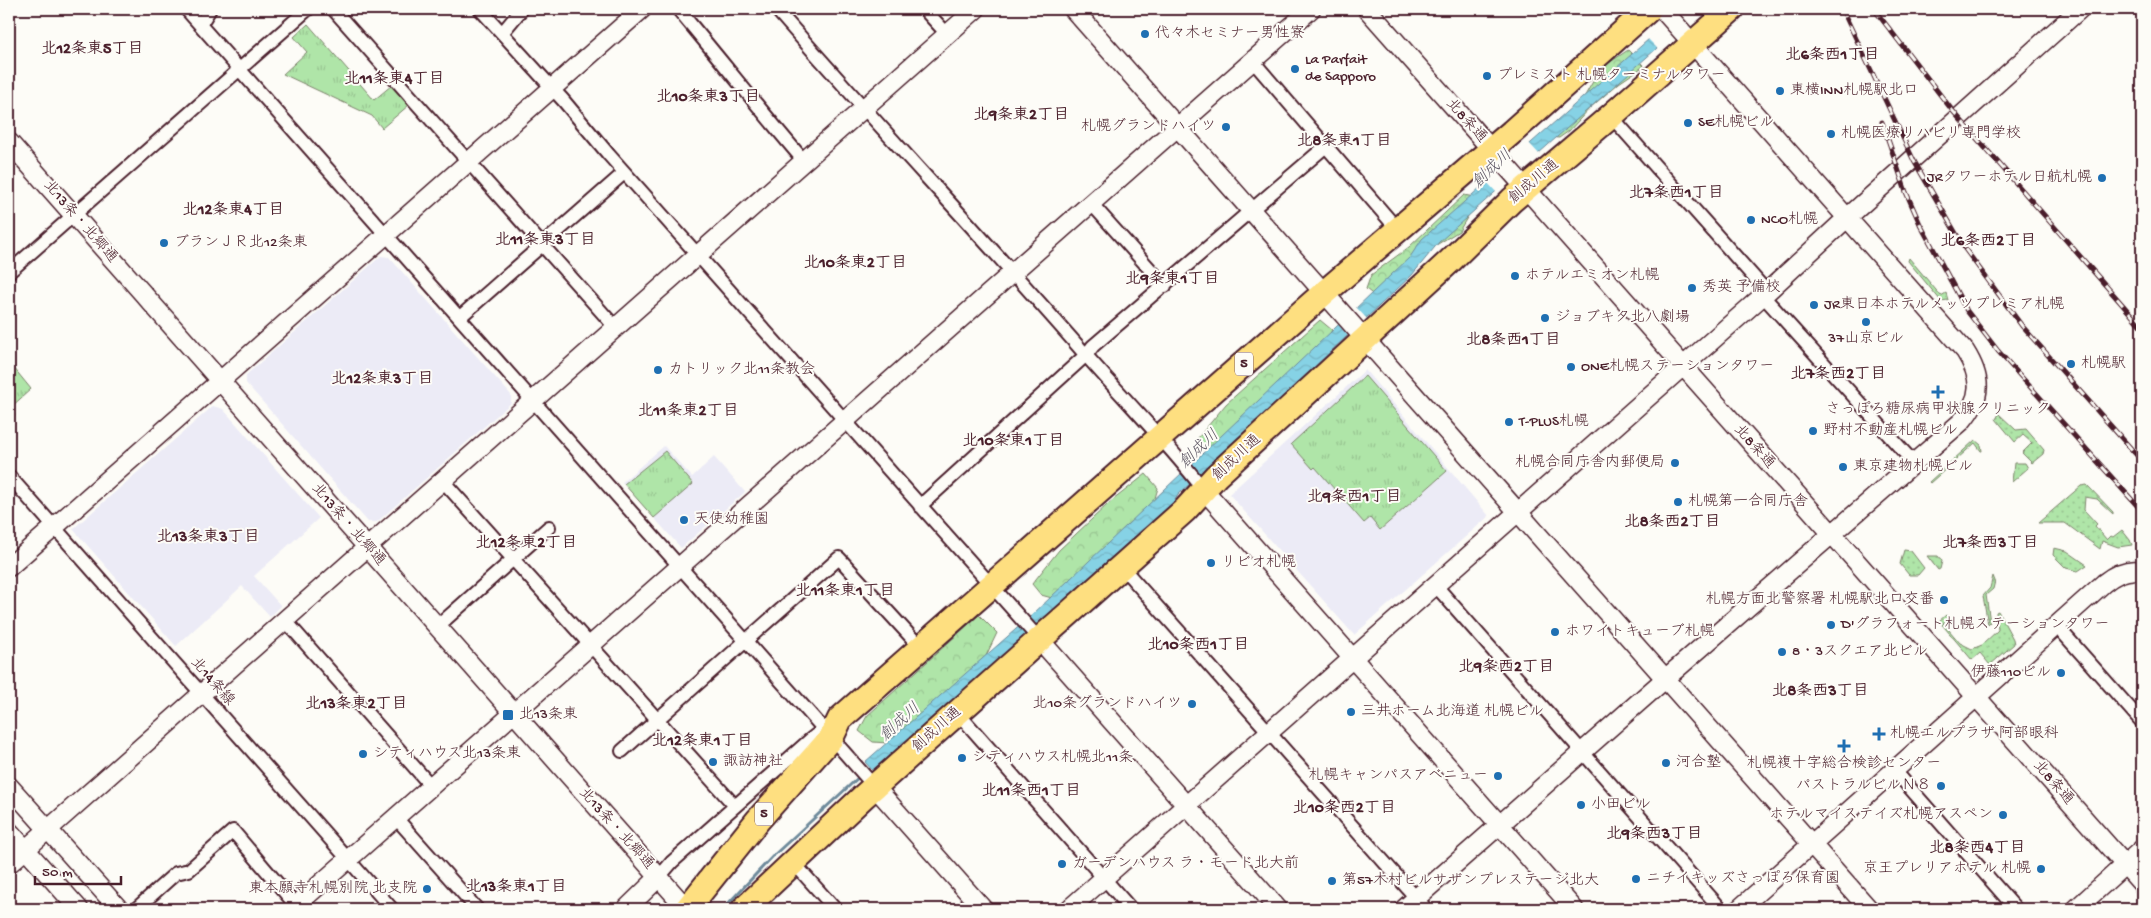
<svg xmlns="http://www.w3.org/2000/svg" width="2151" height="918" font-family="'Gochi Hand','Klee One',sans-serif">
<defs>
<pattern id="grass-dots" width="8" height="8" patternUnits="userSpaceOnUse" patternTransform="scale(1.25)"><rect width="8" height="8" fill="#afe5a8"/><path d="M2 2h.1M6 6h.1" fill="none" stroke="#98c491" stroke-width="1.8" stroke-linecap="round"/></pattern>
<pattern id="forest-crowns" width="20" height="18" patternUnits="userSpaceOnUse" patternTransform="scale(1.25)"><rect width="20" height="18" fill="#afe5a8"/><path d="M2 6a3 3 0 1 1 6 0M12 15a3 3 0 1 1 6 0" fill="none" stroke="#98c491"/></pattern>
<pattern id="park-tufts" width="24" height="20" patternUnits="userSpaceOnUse" patternTransform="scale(1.25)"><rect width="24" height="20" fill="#afe5a8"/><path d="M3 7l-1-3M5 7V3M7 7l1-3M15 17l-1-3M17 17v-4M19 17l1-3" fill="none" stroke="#98c491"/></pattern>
<pattern id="water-waves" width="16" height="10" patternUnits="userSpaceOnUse" patternTransform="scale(1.25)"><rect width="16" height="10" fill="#86d2e5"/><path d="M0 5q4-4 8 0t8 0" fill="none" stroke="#75b4c5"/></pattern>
</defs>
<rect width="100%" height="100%" fill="#fdfcf7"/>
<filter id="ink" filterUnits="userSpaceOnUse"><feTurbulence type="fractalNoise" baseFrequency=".02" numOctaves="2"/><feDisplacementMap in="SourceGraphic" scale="10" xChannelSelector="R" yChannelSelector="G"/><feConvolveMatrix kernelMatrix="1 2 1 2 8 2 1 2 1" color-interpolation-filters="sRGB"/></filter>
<g filter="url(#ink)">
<!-- built -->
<path fill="#ecebf6" d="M381 256 389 257 511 395V403L377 522H368L246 383V375Z
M1365 370 1489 516 1354 635 1229 494Z
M213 406 223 409 319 518 254 576 281 606 270 617 242 586 176 646 73 529Z
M664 446 692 477 714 457 745 492 681 548 622 482Z"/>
<!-- grass -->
<path fill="url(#grass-dots)" stroke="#7c826a" d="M1909 258 1941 296 1946 293 1948 300 1941 301 1908 261Z
M1999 414 2016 430 2026 429 2044 450 2043 454 2032 463 2022 453 2032 443 2023 435 2015 442 1996 419Z
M1975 440 1981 445 1982 451H1981L1975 443 1930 483 1929 482Z
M2014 463H2025L2028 468 2012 482Z
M2087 485 2113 512V514L2097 499 2085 497 2084 510 2097 524 2095 526 2107 540 2111 536 2113 537 2122 530 2130 540 2132 545 2118 547 2102 541 2100 549 2065 523H2038L2081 486Z
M2054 548 2067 551 2087 565 2078 571 2066 568 2053 555Z
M1904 550 1911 551 1924 568 1918 575H1909L1900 564Z
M1927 556H1938L1942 561 1940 569 1938 570Z
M1993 576 1995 581 1993 589 1986 595 1990 622 1988 624 1983 596 1990 588Z
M1998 611 2013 639 2014 644 1990 665 1980 653 1972 660 1939 621 1946 615 1949 618 1943 623 1960 643 1972 649 1982 645 1998 630 1996 612Z"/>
<!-- forest -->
<path fill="url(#forest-crowns)" stroke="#7c826a" d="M1628 50 1644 66 1619 83 1590 108 1569 131 1559 138 1550 137 1582 101 1600 69Z
M1464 195 1479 198 1459 231 1433 247 1376 297 1366 289 1371 275 1409 247Z
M1320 320 1332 330 1312 365 1207 450 1198 438 1226 404Z
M1146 474 1158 488 1149 518 1052 598 1041 595 1032 584 1059 550 1108 504Z
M979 615 997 633 984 660 888 743 873 742 859 731 867 716Z"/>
<!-- park -->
<path fill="url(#park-tufts)" stroke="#7c826a" d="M308 24 374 100 392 85 409 105 382 128 372 116 283 74 307 52 294 37Z
M9 362 31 389 10 408 15 415 9 420Z
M1365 376 1447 471 1380 530 1370 518 1364 523 1315 467 1313 469 1291 444Z
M665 451 693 484 654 518 624 484Z"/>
<!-- water -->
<path fill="url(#water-waves)" stroke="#6e8a9b" d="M1683 9H1701L1439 242 1412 275 1178 495 1173 503 873 771 865 762 1032 615 1410 257 1422 239Z"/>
<!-- pier -->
<path fill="#fdfcf7" d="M1680 9H1704L1659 50 1647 38Z
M1528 142 1540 155 1497 193 1485 180Z
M1356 307 1367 319 1348 336 1338 324Z"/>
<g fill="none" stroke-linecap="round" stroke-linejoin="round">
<!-- stream -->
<path stroke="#6e8a9b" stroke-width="3" d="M723 909 774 855 860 776"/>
<defs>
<path id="street" d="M186 9 874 786
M333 9 615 327
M480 9 563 100 609 155 1039 639
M678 9C720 59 761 111 804 161
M776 9C877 125 983 237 1084 353 1124 399 1167 442 1204 490
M924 9 947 34
M200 25 210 9
M502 33 522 9
M1252 60 1398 230
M1611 116 1767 292
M1090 202 1165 286
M9 272 308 9
M1763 296 1914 463
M460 317 624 173
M9 476 392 909
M443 481 735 806
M920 506 1086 355 1093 346 1326 146
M1121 566 1426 909
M1436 586 1721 909
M285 620 431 786
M2056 625 2142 722
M438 626 549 527
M957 712 1131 909
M622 751 839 558 922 649
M1895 771 2016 909
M396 818 477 909
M793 862 835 909
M659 877 672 862 811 739 829 725
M136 909 176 873 189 870 233 831 299 909"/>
<path id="secondary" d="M1073 9 1869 909
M1367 9 2142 884
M9 142 687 909
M1204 490 1574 909
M9 567 642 9
M1039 639 1278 909
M9 786 119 909
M874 786 983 909
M9 831 79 909
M9 864 976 9
M292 909 1311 9
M626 909 659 877
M1069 909 1767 292 1848 217 2080 9
M1404 909 1665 679 1961 422C1983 397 1982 378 1965 351L1662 9
M1739 909 2104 583C2115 574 2128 568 2142 571
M2076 909 2142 849"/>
<path id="highway" d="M687 909 758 820 831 738 840 719 1324 293 1512 132 1649 9
M744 909 864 796 1185 510 1216 476 1450 261 1512 200 1611 116 1732 9"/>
</defs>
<!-- street casing -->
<use href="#street" stroke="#4a1f2b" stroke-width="16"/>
<!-- secondary casing -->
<use href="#secondary" stroke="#4a1f2b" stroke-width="21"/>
<!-- highway casing -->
<use href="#highway" stroke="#4a1f2b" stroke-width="28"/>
<!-- street -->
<use href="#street" stroke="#fdfcf7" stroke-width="12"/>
<!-- secondary -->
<use href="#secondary" stroke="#fdfcf7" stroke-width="18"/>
<!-- highway -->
<use href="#highway" stroke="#fedf80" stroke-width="24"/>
<defs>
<path id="rail" d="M1842 9 1914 161 1965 249 2022 326 2142 461
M1874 9 1952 110 2142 327
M1882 122 1906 192 1920 224 1967 311 1998 351 2142 511"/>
</defs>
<!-- rail casing -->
<use href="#rail" stroke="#4a1f2b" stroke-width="5"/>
<!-- rail -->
<use href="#rail" stroke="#fdfcf7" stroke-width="3" stroke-dasharray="9" stroke-linecap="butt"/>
</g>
</g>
<!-- markers -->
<g fill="#1f6fb2" stroke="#fdfcf7" stroke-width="2">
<circle cx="1145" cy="34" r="5"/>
<circle cx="1295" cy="69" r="5"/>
<circle cx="1487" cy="76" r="5"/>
<circle cx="1780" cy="91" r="5"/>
<circle cx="1688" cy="123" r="5"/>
<circle cx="1226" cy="127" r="5"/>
<circle cx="1831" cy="134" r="5"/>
<circle cx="2102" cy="178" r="5"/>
<circle cx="1751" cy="220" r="5"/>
<circle cx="164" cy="243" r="5"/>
<circle cx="1515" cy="276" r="5"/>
<circle cx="1692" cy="288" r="5"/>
<circle cx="1814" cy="305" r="5"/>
<circle cx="1545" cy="318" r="5"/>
<circle cx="1866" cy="322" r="5"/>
<circle cx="2071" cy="364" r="5"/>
<circle cx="1571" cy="367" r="5"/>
<circle cx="658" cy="370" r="5"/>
<path d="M1935.5 384.5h5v5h5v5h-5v5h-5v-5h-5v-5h5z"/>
<circle cx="1509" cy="422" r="5"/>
<circle cx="1813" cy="431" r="5"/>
<circle cx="1675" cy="463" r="5"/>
<circle cx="1843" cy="467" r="5"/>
<circle cx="1678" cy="502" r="5"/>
<circle cx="684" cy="520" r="5"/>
<circle cx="1211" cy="563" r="5"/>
<circle cx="1944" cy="600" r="5"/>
<circle cx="1831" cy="625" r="5"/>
<circle cx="1555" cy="632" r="5"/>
<circle cx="1782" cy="652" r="5"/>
<circle cx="2061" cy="673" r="5"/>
<circle cx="1192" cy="704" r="5"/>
<circle cx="1351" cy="712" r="5"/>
<rect x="502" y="709" width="12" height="12" rx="2.5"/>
<path d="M1876.5 726.5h5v5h5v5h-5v5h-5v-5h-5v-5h5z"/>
<path d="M1841.5 738.5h5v5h5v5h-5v5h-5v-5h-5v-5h5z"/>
<circle cx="363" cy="754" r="5"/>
<circle cx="962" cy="758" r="5"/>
<circle cx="713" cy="762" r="5"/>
<circle cx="1666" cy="763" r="5"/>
<circle cx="1498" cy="776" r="5"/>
<circle cx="1941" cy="786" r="5"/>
<circle cx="1581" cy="805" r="5"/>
<circle cx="2003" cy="815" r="5"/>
<circle cx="1062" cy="864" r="5"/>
<circle cx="2041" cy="869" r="5"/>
<circle cx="1636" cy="879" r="5"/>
<circle cx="1332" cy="881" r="5"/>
<circle cx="427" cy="889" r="5"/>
</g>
<g text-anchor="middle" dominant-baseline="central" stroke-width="4" stroke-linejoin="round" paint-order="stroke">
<!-- shield labels -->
<g fill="#fdfcf7" stroke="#806168" stroke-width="1">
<rect x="1235" y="352.5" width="18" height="23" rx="4"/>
<rect x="755" y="802.5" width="18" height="23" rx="4"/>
</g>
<g font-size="14" font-weight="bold" fill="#4a1f2b">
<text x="1244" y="364">5</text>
<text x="764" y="814">5</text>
</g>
<!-- poi labels -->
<g font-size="15" fill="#4a1f2b" stroke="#fdfcf7" text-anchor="start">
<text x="1155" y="34">代々木セミナー男性寮</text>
<text x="1305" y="60">La Parfait<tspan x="1305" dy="17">de Sapporo</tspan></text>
<text x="1497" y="76">プレミスト 札幌ターミナルタワー</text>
<text x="1790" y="91">東横INN札幌駅北口</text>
<text x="1698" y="123">SE札幌ビル</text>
<text x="1216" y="127" text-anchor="end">札幌グランドハイツ</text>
<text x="1841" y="134">札幌医療リハビリ専門学校</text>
<text x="2092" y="178" text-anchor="end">JRタワーホテル日航札幌</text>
<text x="1761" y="220">NCO札幌</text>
<text x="174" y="243">ブランＪＲ北12条東</text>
<text x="1525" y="276">ホテルエミオン札幌</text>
<text x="1702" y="288">秀英 予備校</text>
<text x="1824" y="305">JR東日本ホテルメッツプレミア札幌</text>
<text x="1555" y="318">ジョブキタ北八劇場</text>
<text x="1866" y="339" text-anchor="middle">37山京ビル</text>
<text x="2081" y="364">札幌駅</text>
<text x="1581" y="367">ONE札幌ステーションタワー</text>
<text x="668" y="370">カトリック北11条教会</text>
<text x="1938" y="410" text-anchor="middle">さっぽろ糖尿病甲状腺クリニック</text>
<text x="1519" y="422">T-PLUS札幌</text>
<text x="1823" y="431">野村不動産札幌ビル</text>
<text x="1665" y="463" text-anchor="end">札幌合同庁舎内郵便局</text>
<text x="1853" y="467">東京建物札幌ビル</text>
<text x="1688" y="502">札幌第一合同庁舎</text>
<text x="694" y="520">天使幼稚園</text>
<text x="1221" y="563">リビオ札幌</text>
<text x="1934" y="600" text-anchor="end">札幌方面北警察署 札幌駅北口交番</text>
<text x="1841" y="625">D'グラフォート札幌ステーションタワー</text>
<text x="1565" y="632">ホワイトキューブ札幌</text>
<text x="1792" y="652">8・3スクエア北ビル</text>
<text x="2051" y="673" text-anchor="end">伊藤110ビル</text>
<text x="1182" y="704" text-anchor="end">北10条グランドハイツ</text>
<text x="1361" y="712">三井ホーム北海道 札幌ビル</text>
<text x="519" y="715">北13条東</text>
<text x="1890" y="734">札幌エルプラザ 阿部眼科</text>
<text x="373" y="754">シティハウス北13条東</text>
<text x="972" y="758">シティハウス札幌北11条</text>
<text x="723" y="762">諏訪神社</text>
<text x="1676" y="763">河合塾</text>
<text x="1844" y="764" text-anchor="middle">札幌複十字総合検診センター</text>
<text x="1488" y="776" text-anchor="end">札幌キャンパスアベニュー</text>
<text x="1931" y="786" text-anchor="end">パストラルビルＮ８</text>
<text x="1591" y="805">小田ビル</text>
<text x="1993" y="815" text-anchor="end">ホテルマイステイズ札幌アスペン</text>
<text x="1072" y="864">ガーデンハウス ラ・モード北大前</text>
<text x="2031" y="869" text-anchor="end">京王プレリアホテル 札幌</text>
<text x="1646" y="879">ニチイキッズさっぽろ保育園</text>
<text x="1342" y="881">第57木村ビルサザンプレステージ北大</text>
<text x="417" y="889" text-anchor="end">東本願寺札幌別院 北支院</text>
</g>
<!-- street labels -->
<g font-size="15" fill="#4a1f2b" stroke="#fdfcf7">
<text transform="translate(1466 121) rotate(48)">北8条通</text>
<text transform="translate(1534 182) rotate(-40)">創成川通</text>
<text transform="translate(80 222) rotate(49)">北13条・北郷通</text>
<text transform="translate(1754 447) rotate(48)">北8条通</text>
<text transform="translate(1237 458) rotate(-43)">創成川通</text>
<text transform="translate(348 525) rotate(49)">北13条・北郷通</text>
<text transform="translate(212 682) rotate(49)">北14条線</text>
<text transform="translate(937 730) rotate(-42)">創成川通</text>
<text transform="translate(2053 783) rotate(49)">北8条通</text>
<text transform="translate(616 829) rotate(48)">北13条・北郷通</text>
</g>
<!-- neighbourhood labels -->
<g font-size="16" font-weight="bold" fill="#4a1f2b" stroke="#fdfcf7">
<text x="92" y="50">北12条東5丁目</text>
<text x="1832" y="56">北6条西1丁目</text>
<text x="394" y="80">北11条東4丁目</text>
<text x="708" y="98">北10条東3丁目</text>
<text x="1021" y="116">北9条東2丁目</text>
<text x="1344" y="142">北8条東1丁目</text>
<text x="1676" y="194">北7条西1丁目</text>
<text x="233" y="211">北12条東4丁目</text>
<text x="545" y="241">北11条東3丁目</text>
<text x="1988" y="242">北6条西2丁目</text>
<text x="855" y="264">北10条東2丁目</text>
<text x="1172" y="280">北9条東1丁目</text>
<text x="1513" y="341">北8条西1丁目</text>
<text x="1838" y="375">北7条西2丁目</text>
<text x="382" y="380">北12条東3丁目</text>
<text x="688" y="412">北11条東2丁目</text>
<text x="1013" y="442">北10条東1丁目</text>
<text x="1354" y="498">北9条西1丁目</text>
<text x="1672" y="523">北8条西2丁目</text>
<text x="208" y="538">北13条東3丁目</text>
<text x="526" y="544">北12条東2丁目</text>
<text x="1990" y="544">北7条西3丁目</text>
<text x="845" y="592">北11条東1丁目</text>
<text x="1198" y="646">北10条西1丁目</text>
<text x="1506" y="668">北9条西2丁目</text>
<text x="1820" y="692">北8条西3丁目</text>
<text x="356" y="705">北13条東2丁目</text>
<text x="702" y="742">北12条東1丁目</text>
<text x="1031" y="792">北11条西1丁目</text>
<text x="1344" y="809">北10条西2丁目</text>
<text x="1654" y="835">北9条西3丁目</text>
<text x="1977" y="849">北8条西4丁目</text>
<text x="516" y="888">北13条東1丁目</text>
</g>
<!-- water labels -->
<g font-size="16" font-style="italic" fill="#5c5563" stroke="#fdfcf7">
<text transform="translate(1493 170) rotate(-43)">創成川</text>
<text transform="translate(1200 450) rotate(-43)">創成川</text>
<text transform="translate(901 723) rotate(-42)">創成川</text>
</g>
</g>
<!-- margin -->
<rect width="2151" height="918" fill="none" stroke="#fdfcf7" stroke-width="30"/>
<rect x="15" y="15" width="2121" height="888" fill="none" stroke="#4a1f2b" stroke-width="2" filter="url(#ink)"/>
<!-- scale -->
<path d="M35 876v8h86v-8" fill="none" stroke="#4a1f2b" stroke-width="2.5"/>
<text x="42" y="876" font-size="15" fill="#4a1f2b" stroke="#fdfcf7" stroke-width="4" paint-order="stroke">50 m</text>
</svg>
